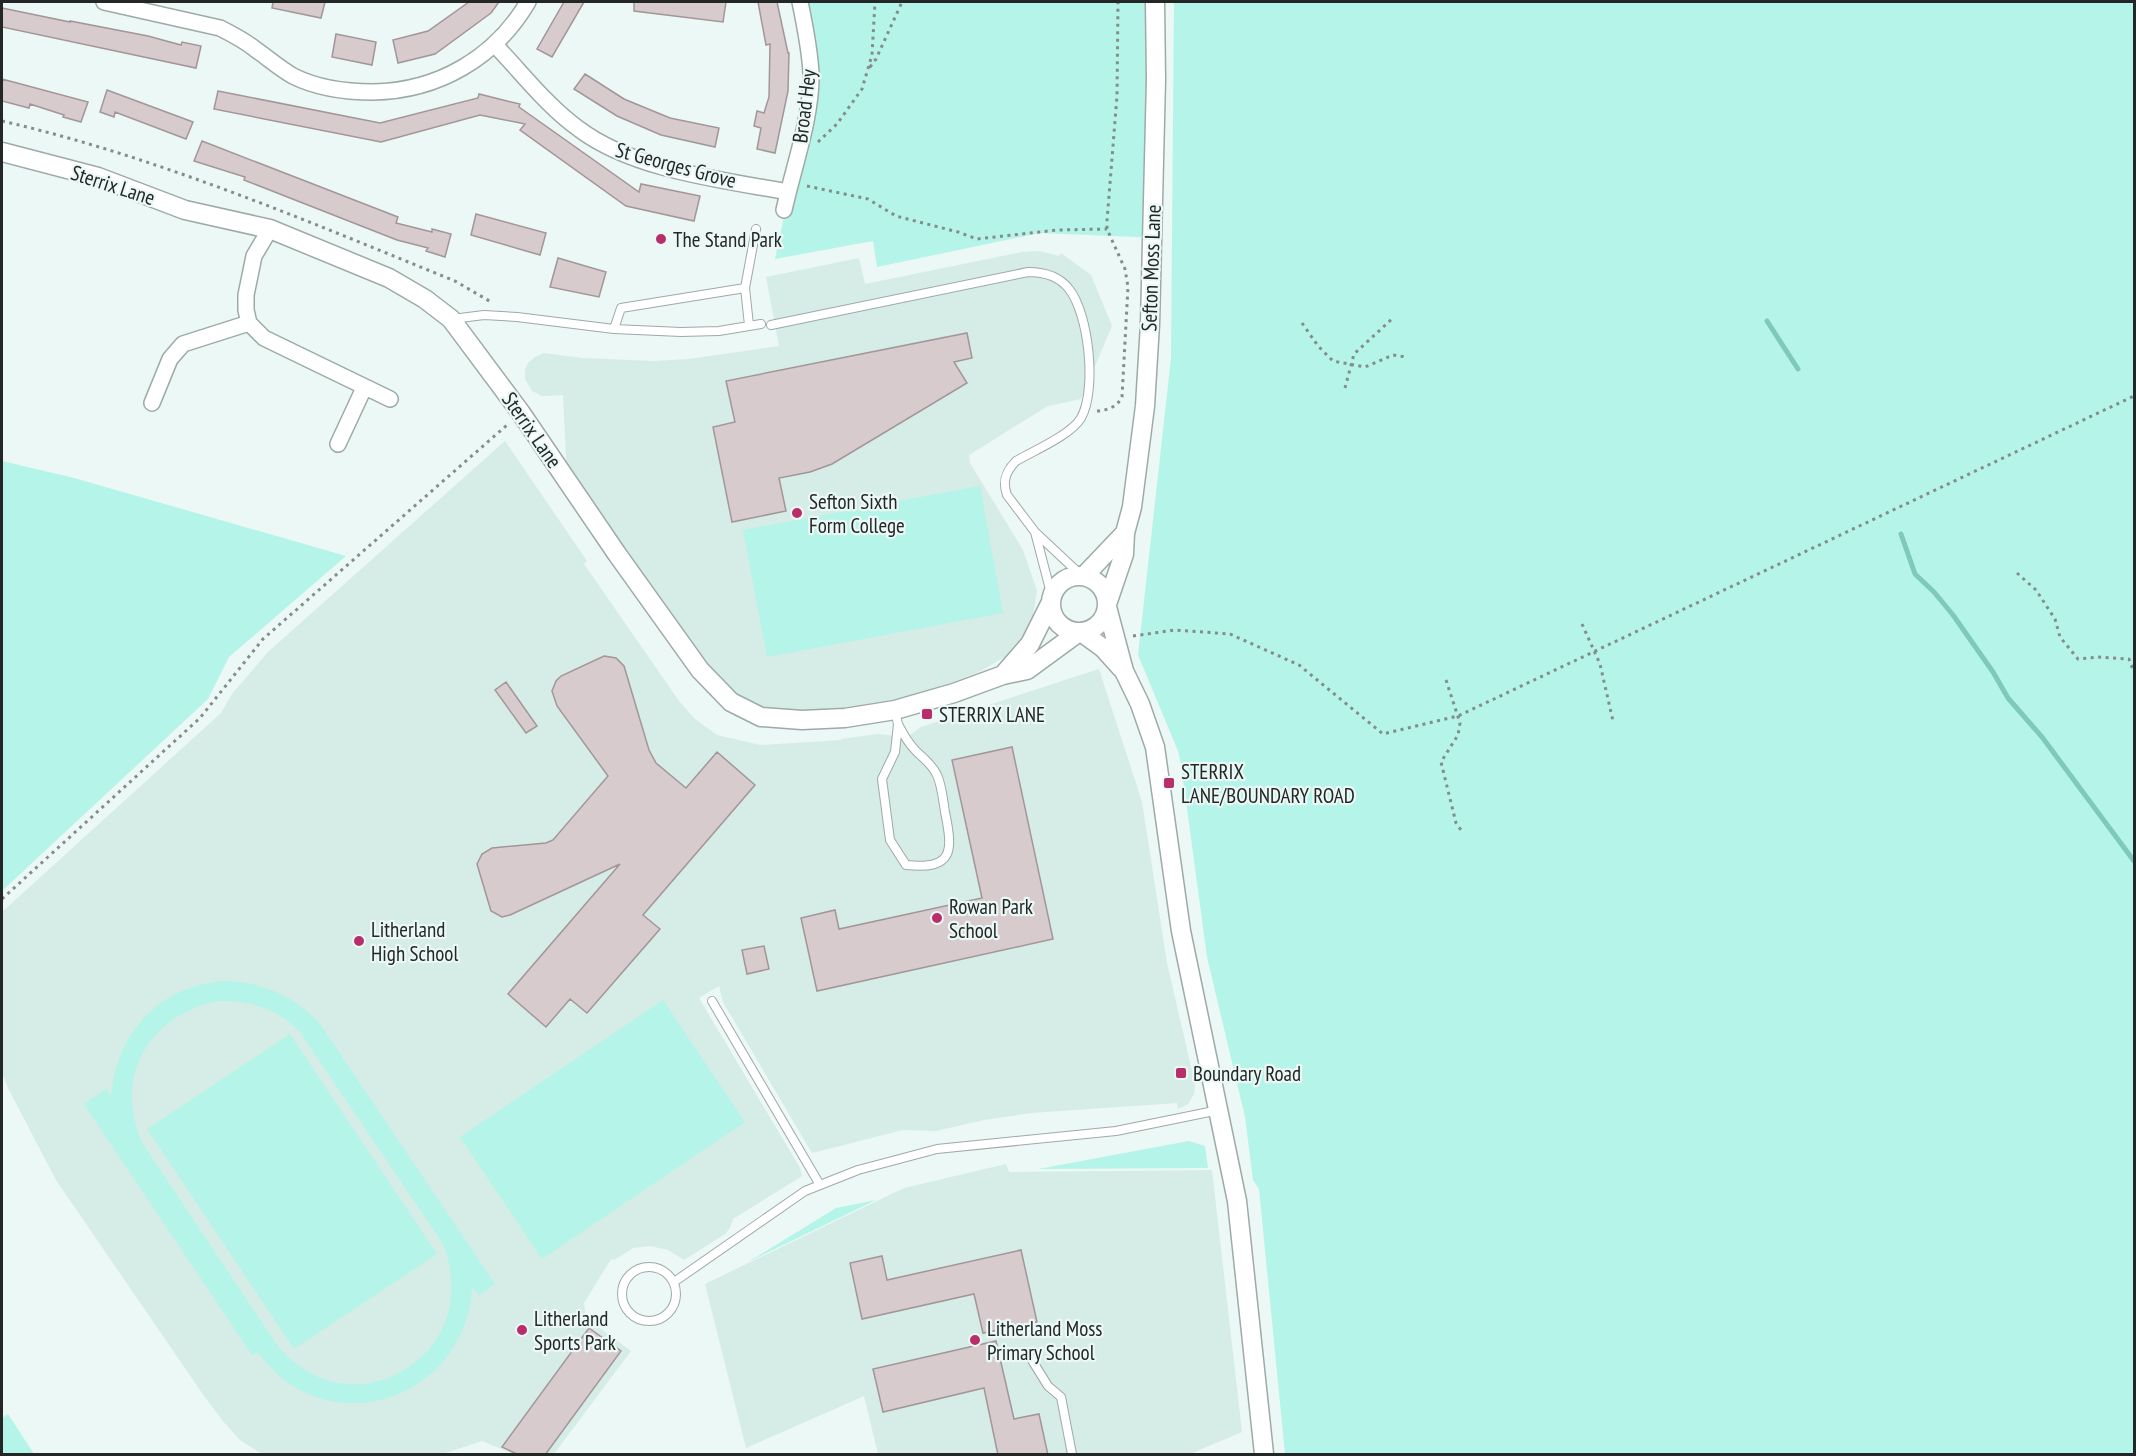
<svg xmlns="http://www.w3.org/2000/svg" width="2136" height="1456" font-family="'PT Sans Narrow',sans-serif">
<rect width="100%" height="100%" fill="#ebf8f5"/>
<!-- built -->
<path fill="#d6ece7" d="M1039 251 1059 256 1061 253 1091 275 1112 326 1081 399 1048 406 969 455 970 463 1023 550 1037 591 1032 622 1023 639 1008 655 979 672 938 688 896 701 822 713 739 708 567 476 563 395 542 396 532 391 525 379V370L528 363 535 357 544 353 581 358 655 361 689 359 779 346 766 277 859 258 865 284 1022 252Z
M505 441 587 561 584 564 679 701 695 719 717 735 760 745 841 740V739L877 734 907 737 921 727 1099 669 1142 802 1167 963 1195 1084 1194 1094 1188 1104 1178 1109 1177 1103 1031 1113 984 1120 936 1131 903 1130 812 1153 723 1002 719 986 699 998 800 1168 802 1176 733 1219 730 1228 725 1234 684 1260 668 1250 650 1246 633 1248 614 1260 611 1259 584 1303 587 1325 593 1323 631 1351 554 1454H514L482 1441 442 1454H262L240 1440 222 1420 202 1393 56 1180 8 1088 2 1073V912L221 713 232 694 268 652Z
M1006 1164 1009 1172 1212 1170 1242 1432 1190 1454H878L864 1396 746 1448 705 1284 904 1188Z"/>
<!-- green -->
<path fill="#b5f4e8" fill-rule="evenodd" d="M800 2H1164L1160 238 1040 233 877 267 873 241 775 259 809 99Z
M1174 2H2134V1454H1285L1259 1189 1253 1180 1245 1117 1207 957 1181 764 1178 751 1138 655 1171 358Z
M2 461 74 478 346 556 229 657 208 699 2 891Z
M980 486 1003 613 767 657 743 530Z
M224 981C262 982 294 995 320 1024L495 1284 479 1295 472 1287C466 1401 325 1447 258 1352L252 1355 84 1104 106 1089 111 1097C116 1033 159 986 224 981ZM219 1001C250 1000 278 1009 300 1032L443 1244C487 1355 351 1436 277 1345L143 1144C112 1079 148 1014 219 1001Z
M663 1000 745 1122 542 1259 460 1137Z
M290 1034 437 1254 294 1349 147 1129Z
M1189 1141 1205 1146 1208 1168 1038 1169Z
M876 1200 748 1262 836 1208Z
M8 1414 34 1454H2V1418Z"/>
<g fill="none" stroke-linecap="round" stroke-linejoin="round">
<!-- stream -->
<path stroke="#7fc9bc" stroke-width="5" d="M1767 321 1798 369
M1901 534 1915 574 1934 592 1953 615 1993 672 2008 698 2042 737 2134 861"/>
</g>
<!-- building -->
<path fill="#d7cbce" stroke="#a29699" stroke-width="1.5" d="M273 2H325L321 18 272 8Z
M469 2H499L491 13 435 54 398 63 393 40 428 31Z
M564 2H584L552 57 537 49Z
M634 2H726L723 22 634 11Z
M758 2H777L788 53H789L788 91 775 153 757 149 761 128 754 126 757 111 764 113 769 97 770 44 766 45Z
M2 8 70 22V21L148 36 181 45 182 42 201 46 196 68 2 27Z
M336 34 376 42 372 65 332 57Z
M585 74 624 99 670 118 719 128 715 147 661 135 617 116 574 89Z
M2 79 88 102 81 122 63 117 64 115 30 104 29 108 2 101Z
M107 90 193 122 186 139 115 112 114 117 100 112Z
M218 91 380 123 478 98 479 94 507 101 520 104 519 107 639 192 641 184 700 196 694 221 626 206 520 130 525 124 480 115 381 142 214 109Z
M202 141 398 217 396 223 432 232V229L451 234 445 257 426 251 428 248 397 240 244 180 245 177 194 161Z
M476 214 546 233 540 255 471 235Z
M558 258 606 272 599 297 550 287Z
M967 333 972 358 954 362 967 383 832 464 810 472 779 478 786 511 732 522 713 427 735 422 726 381Z
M604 656 616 658 624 666 649 750 656 763 686 788 717 752 755 785 643 915 660 929 587 1013 570 999 546 1027 508 994 620 864 510 915 502 917 491 911 477 864 482 854 492 848 546 843 553 840 608 776 557 706 552 691 556 681 561 676Z
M506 682 537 726 526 733 495 690Z
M1012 747 1053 939 817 991 801 918 835 910 839 929 982 898 952 760Z
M764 946 769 969 747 974 742 950Z
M1021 1250 1037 1322 983 1333 974 1294 862 1319 850 1263 882 1256 887 1280Z
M589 1328 621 1351 545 1455H519L502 1447Z
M996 1341 1014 1419 1039 1414 1048 1455H998L984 1388 883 1412 873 1369Z"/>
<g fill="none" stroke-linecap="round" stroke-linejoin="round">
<defs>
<path id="service" d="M745 288 756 229
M452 319 484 315 517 317 614 329 681 332 719 331 761 324
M771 325 1028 272C1043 272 1059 276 1069 289 1089 314 1097 390 1081 418 1071 435 1033 451 1016 461 1006 471 1002 481 1007 495L1035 532 1082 576
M614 329 621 308 745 288 749 325
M1035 532 1052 597
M895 711 898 724 895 752 882 779 890 840 906 865C954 870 953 851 945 812 943 800 942 786 937 775 932 764 924 759 916 751 908 743 903 734 898 724
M712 1001 820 1185
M622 1294a27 27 0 1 1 54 0a27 27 0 1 1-54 0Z
M674 1282 805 1191 858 1170 937 1149 1116 1131 1219 1110
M1030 1357 1048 1386 1061 1397 1072 1454"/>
<path id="minor" d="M104 2 220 28C232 34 244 40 255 49 268 58 279 68 293 76 317 88 345 92 373 92 438 91 495 58 528 2
M495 45C522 73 547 106 579 129 633 170 723 180 788 192
M784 210C793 169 812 116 811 74 810 50 805 26 800 2
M270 229 254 256 246 295V310L249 323 264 338 390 399
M152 403 170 359 183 344 249 323
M338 444 364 388"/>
<path id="tertiary" d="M2 152 98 177 185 210 270 229 389 278 425 299 451 319 521 413 617 554 700 670 731 702 761 717 802 720 845 718 895 710 954 693 1003 675 1027 670 1079 632
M1084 576 1125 533
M1051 604a28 28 0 1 1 56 0a28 28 0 1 1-56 0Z
M1107 604 1124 554 1125 533 1132 507 1145 406 1150 324 1156 79 1155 2
M1107 607 1124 671 1140 704 1155 747 1181 931 1237 1201 1264 1454
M1081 632 1103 648 1122 669
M1003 675 1030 644 1051 602"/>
</defs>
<!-- service casing -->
<use href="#service" stroke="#9eaaa7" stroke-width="10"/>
<!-- minor casing -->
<use href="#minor" stroke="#9eaaa7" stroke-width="18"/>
<!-- tertiary casing -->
<use href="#tertiary" stroke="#9eaaa7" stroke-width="21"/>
<!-- path -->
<path stroke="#848d8b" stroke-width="3" stroke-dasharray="3 4.5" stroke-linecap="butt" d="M870 67 876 59 902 2
M2 121C158 157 307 221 455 281L491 302
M818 142 837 124 862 89 872 55 875 2
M807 186 868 199 896 216 958 232 977 239 1057 230 1107 229
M1302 323 1318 346 1333 361 1365 367 1393 355 1406 357
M1345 388 1354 354 1393 318
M1097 411C1108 410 1117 407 1122 397L1128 287 1125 269 1107 229V221L1117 96 1118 2
M2017 573 2036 590 2055 619 2060 637 2078 659 2098 657 2129 659 2134 672
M1582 624 1600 664 1613 721
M1133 636 1175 630 1230 634 1299 665 1383 734 1458 716 2134 396
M1446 680 1460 723 1458 735 1441 762 1456 823 1463 833
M2 899 200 718 263 639 507 425"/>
<!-- service -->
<use href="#service" stroke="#fff" stroke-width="8"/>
<!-- minor -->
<use href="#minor" stroke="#fff" stroke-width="15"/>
<!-- tertiary -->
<use href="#tertiary" stroke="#fff" stroke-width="18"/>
</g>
<!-- markers -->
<g fill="#b82e6a" stroke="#ebf8f5" stroke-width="2">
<circle cx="661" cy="239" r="6"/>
<circle cx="797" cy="513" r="6"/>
<rect x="921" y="708" width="12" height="12" rx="3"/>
<rect x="1163" y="777" width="12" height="12" rx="3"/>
<circle cx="937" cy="918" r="6"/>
<circle cx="359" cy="941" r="6"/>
<rect x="1175" y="1067" width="12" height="12" rx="3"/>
<circle cx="522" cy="1330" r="6"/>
<circle cx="975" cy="1340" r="6"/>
</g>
<g text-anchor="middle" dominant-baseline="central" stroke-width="4.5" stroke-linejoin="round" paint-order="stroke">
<!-- street labels -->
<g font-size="21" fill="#232827" stroke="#ebf8f5">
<text transform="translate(804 106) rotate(-83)">Broad Hey</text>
<text transform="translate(676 165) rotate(15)">St Georges Grove</text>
<text transform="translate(113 185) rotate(18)">Sterrix Lane</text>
<text transform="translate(1151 268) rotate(-88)">Sefton Moss Lane</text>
<text transform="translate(532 430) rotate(55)">Sterrix Lane</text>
</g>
<!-- poi labels -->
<g font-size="21" fill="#232827" stroke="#ebf8f5" text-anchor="start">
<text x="673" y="239">The Stand Park</text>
<text x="809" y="501">Sefton Sixth<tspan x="809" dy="24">Form College</tspan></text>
<text x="939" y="714">STERRIX LANE</text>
<text x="1181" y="771">STERRIX<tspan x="1181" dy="24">LANE/BOUNDARY ROAD</tspan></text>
<text x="949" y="906">Rowan Park<tspan x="949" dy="24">School</tspan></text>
<text x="371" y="929">Litherland<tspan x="371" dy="24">High School</tspan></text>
<text x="1193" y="1073">Boundary Road</text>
<text x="534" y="1318">Litherland<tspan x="534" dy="24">Sports Park</tspan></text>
<text x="987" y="1328">Litherland Moss<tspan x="987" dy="24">Primary School</tspan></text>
</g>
</g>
<!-- border -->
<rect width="2136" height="1456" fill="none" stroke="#232827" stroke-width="6"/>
</svg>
